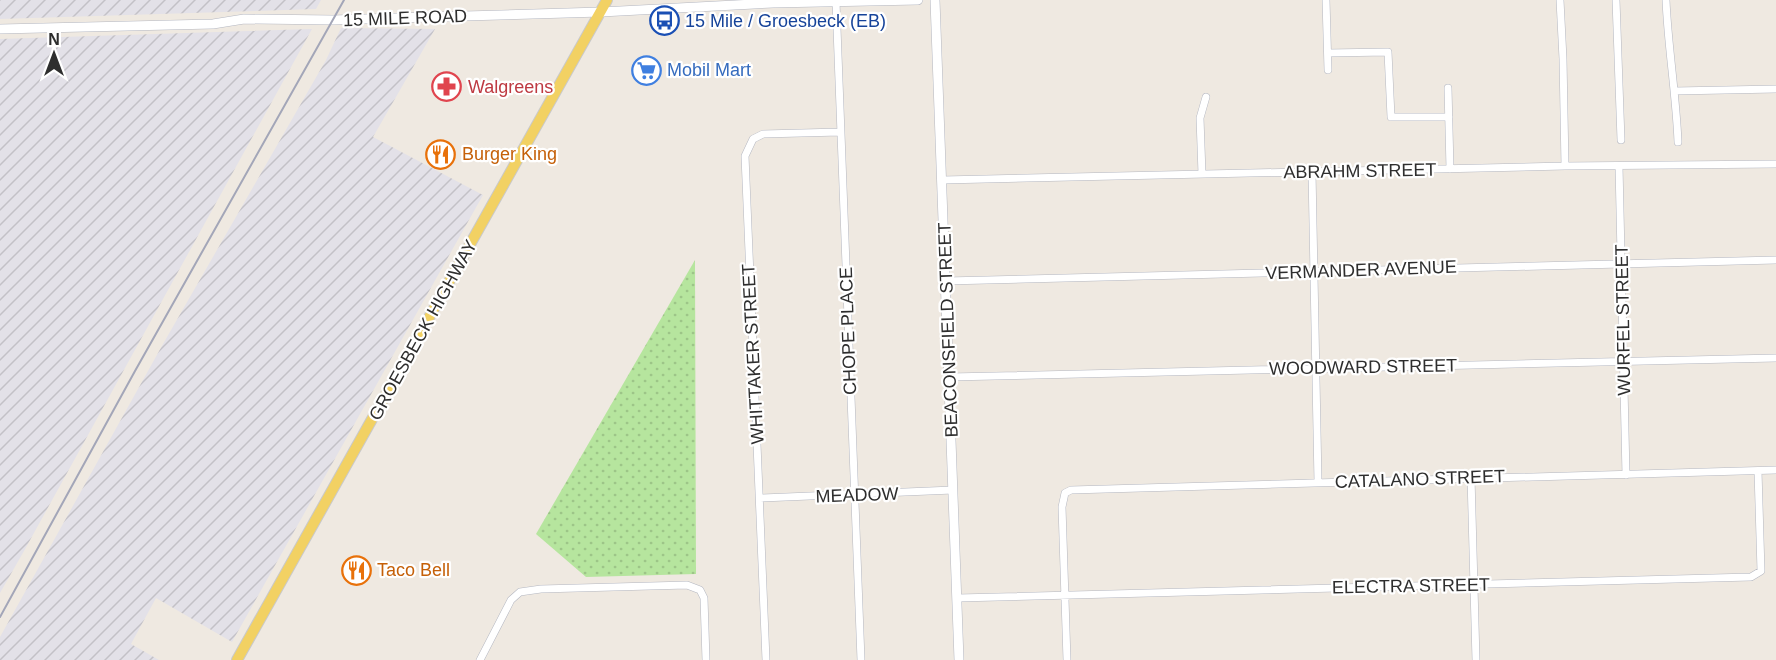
<svg xmlns="http://www.w3.org/2000/svg" width="1776" height="660" font-family="Arial,sans-serif">
<defs>
<pattern id="industrial-furrows" width="10" height="10" patternUnits="userSpaceOnUse" patternTransform="scale(1.5)"><rect width="10" height="10" fill="#e3e1e8"/><path d="M-1 1l2-2M0 10L10 0M9 11l2-2" fill="none" stroke="#c3c1c7"/></pattern>
<pattern id="grass-dots" width="8" height="8" patternUnits="userSpaceOnUse" patternTransform="scale(1.5)"><rect width="8" height="8" fill="#b6e59e"/><path d="M2 2h.1M6 6h.1" fill="none" stroke="#9dc588" stroke-width="1.8" stroke-linecap="round"/></pattern>
</defs>
<rect width="100%" height="100%" fill="#efe9e1"/>
<!-- industrial -->
<path fill="url(#industrial-furrows)" d="M0 0H321L316 9 0 19Z
M341 28 435 29 373 137 483 195 232 642 156 598 131 644 159 660H0V637L163 344 326 60Z
M312 29 24 551 0 593V39Z"/>
<!-- grass -->
<path fill="url(#grass-dots)" d="M695 260 696 574 586 577 536 534Z"/>
<g fill="none" stroke-linecap="round" stroke-linejoin="round">
<defs>
<path id="street" d="M1326 0 1328 70
M1560 0 1563 59 1565 166
M1616 0 1621 140
M1666 0C1668 47 1676 94 1678 142
M836 2 861 660
M1328 53 1388 52 1391 117H1449
M1448 88 1450 169
M1675 91 1776 89
M1619 166 1626 475
M1312 172 1318 482
M1202 174 1200 118 1206 97
M943 180 1565 166 1776 164
M946 281 1776 260
M950 377 1776 358
M1471 477 1476 660
M760 498 953 490
M958 598 1751 577 1761 571 1758 471
M480 660 511 600 520 592 541 589 687 585 700 590 704 598 706 660
M766 660 745 156 753 139 763 134 840 132
M1067 660 1062 507 1065 493 1071 490 1776 470"/>
<path id="secondary" d="M935 0 959 660
M0 29 213 24 244 19 333 20 428 17 601 12 773 3 918 0"/>
<path id="primary" d="M237 660 607 0"/>
</defs>
<!-- street casing -->
<use href="#street" stroke="#b4b7c1" stroke-width="8"/>
<!-- secondary casing -->
<use href="#secondary" stroke="#b4b7c1" stroke-width="10"/>
<!-- primary casing -->
<use href="#primary" stroke="#c9c9c9" stroke-width="12"/>
<!-- street -->
<use href="#street" stroke="#fff" stroke-width="7"/>
<!-- secondary -->
<use href="#secondary" stroke="#fff" stroke-width="9"/>
<!-- primary -->
<use href="#primary" stroke="#f2d163" stroke-width="10"/>
<!-- rail -->
<path stroke="#a3a6b8" stroke-width="2" d="M0 617 135 371 344 0"/>
</g>
<!-- icons -->
<defs>
<symbol id="bus-ring" viewBox="-11 -11 22 22"><circle r="9.5" fill="#fff" stroke="#1a4fb4" stroke-width="1.5"/><path d="M-5-6H5V4H4V6H2V4H-2V6H-4V4H-5ZM-3.5-4V0h7V-4ZM-3.5 1.2v1.5H-2V1.2ZM2 1.2v1.5H3.5V1.2Z" fill="#1a4fb4"/></symbol>
<symbol id="supermarket-ring" viewBox="-11 -11 22 22"><circle r="9.5" fill="#fff" stroke="#3f7fe0" stroke-width="1.5"/><path d="M-6-5.5h2.5l.6 2H6L4.5 2H-2.5L-4.4-4H-6ZM-1.5 3.2a1.3 1.3 0 1 0 .1 0ZM3 3.2a1.3 1.3 0 1 0 .1 0Z" fill="#3f7fe0"/></symbol>
<symbol id="pharmacy-ring" viewBox="-11 -11 22 22"><circle r="9.5" fill="#fff" stroke="#e0444e" stroke-width="1.5"/><path d="M-2-6h4v4h4v4h-4v4h-4v-4h-4v-4h4Z" fill="#e0444e"/></symbol>
<symbol id="restaurant-ring" viewBox="-11 -11 22 22"><circle r="9.5" fill="#fff" stroke="#e8710a" stroke-width="1.5"/><path d="M-5-6h1v4h1v-4h1v4h1v-4h1v5L-1.5 .5V6h-2V.5L-5-1ZM5-6V6H3V1.5H1.5Q1.5-4 5-6Z" fill="#e8710a"/></symbol>
</defs>
<g fill-rule="evenodd">
<use href="#bus-ring" x="648" y="4" width="33" height="33"/>
<use href="#supermarket-ring" x="630" y="54" width="33" height="33"/>
<use href="#pharmacy-ring" x="430" y="70" width="33" height="33"/>
<use href="#restaurant-ring" x="424" y="138" width="33" height="33"/>
<use href="#restaurant-ring" x="340" y="554" width="33" height="33"/>
</g>
<g text-anchor="middle" dominant-baseline="central" stroke-width="4.5" stroke-linejoin="round" paint-order="stroke">
<!-- street labels -->
<g font-size="18" fill="#2e2e2e" stroke="#fff">
<text transform="translate(405 18) rotate(-2)">15 MILE ROAD</text>
<text transform="translate(1360 171) rotate(-1)">ABRAHM STREET</text>
<text transform="translate(1361 270) rotate(-2)">VERMANDER AVENUE</text>
<text transform="translate(1623 320) rotate(-91)">WURFEL STREET</text>
<text transform="translate(423 330) rotate(-61)">GROESBECK HIGHWAY</text>
<text transform="translate(948 330) rotate(-92)">BEACONSFIELD STREET</text>
<text transform="translate(848 331) rotate(-92)">CHOPE PLACE</text>
<text transform="translate(753 354) rotate(-93)">WHITTAKER STREET</text>
<text transform="translate(1363 367) rotate(-1)">WOODWARD STREET</text>
<text transform="translate(1420 479) rotate(-2)">CATALANO STREET</text>
<text transform="translate(857 495) rotate(-2)">MEADOW</text>
<text transform="translate(1411 586) rotate(-1)">ELECTRA STREET</text>
</g>
<!-- transit labels -->
<g font-size="18" fill="#164399" stroke="#fff" text-anchor="start">
<text x="685" y="21">15 Mile / Groesbeck (EB)</text>
</g>
<!-- shop labels -->
<g font-size="18" fill="#366cbe" stroke="#fff" text-anchor="start">
<text x="667" y="70">Mobil Mart</text>
</g>
<!-- health labels -->
<g font-size="18" fill="#be3a42" stroke="#fff" text-anchor="start">
<text x="468" y="87">Walgreens</text>
</g>
<!-- food labels -->
<g font-size="18" fill="#c56008" stroke="#fff" text-anchor="start">
<text x="462" y="154">Burger King</text>
<text x="377" y="570">Taco Bell</text>
</g>
</g>
<!-- north arrow -->
<g transform="translate(54 54)" stroke="#ffffff" stroke-width="4.5" paint-order="stroke">
<path d="M0-4.5L10 22L0 15L-10 22Z" fill="#2e2e2e"/>
<text y="-9" font-size="16" font-weight="bold" text-anchor="middle" fill="#2e2e2e">N</text>
</g>
</svg>
